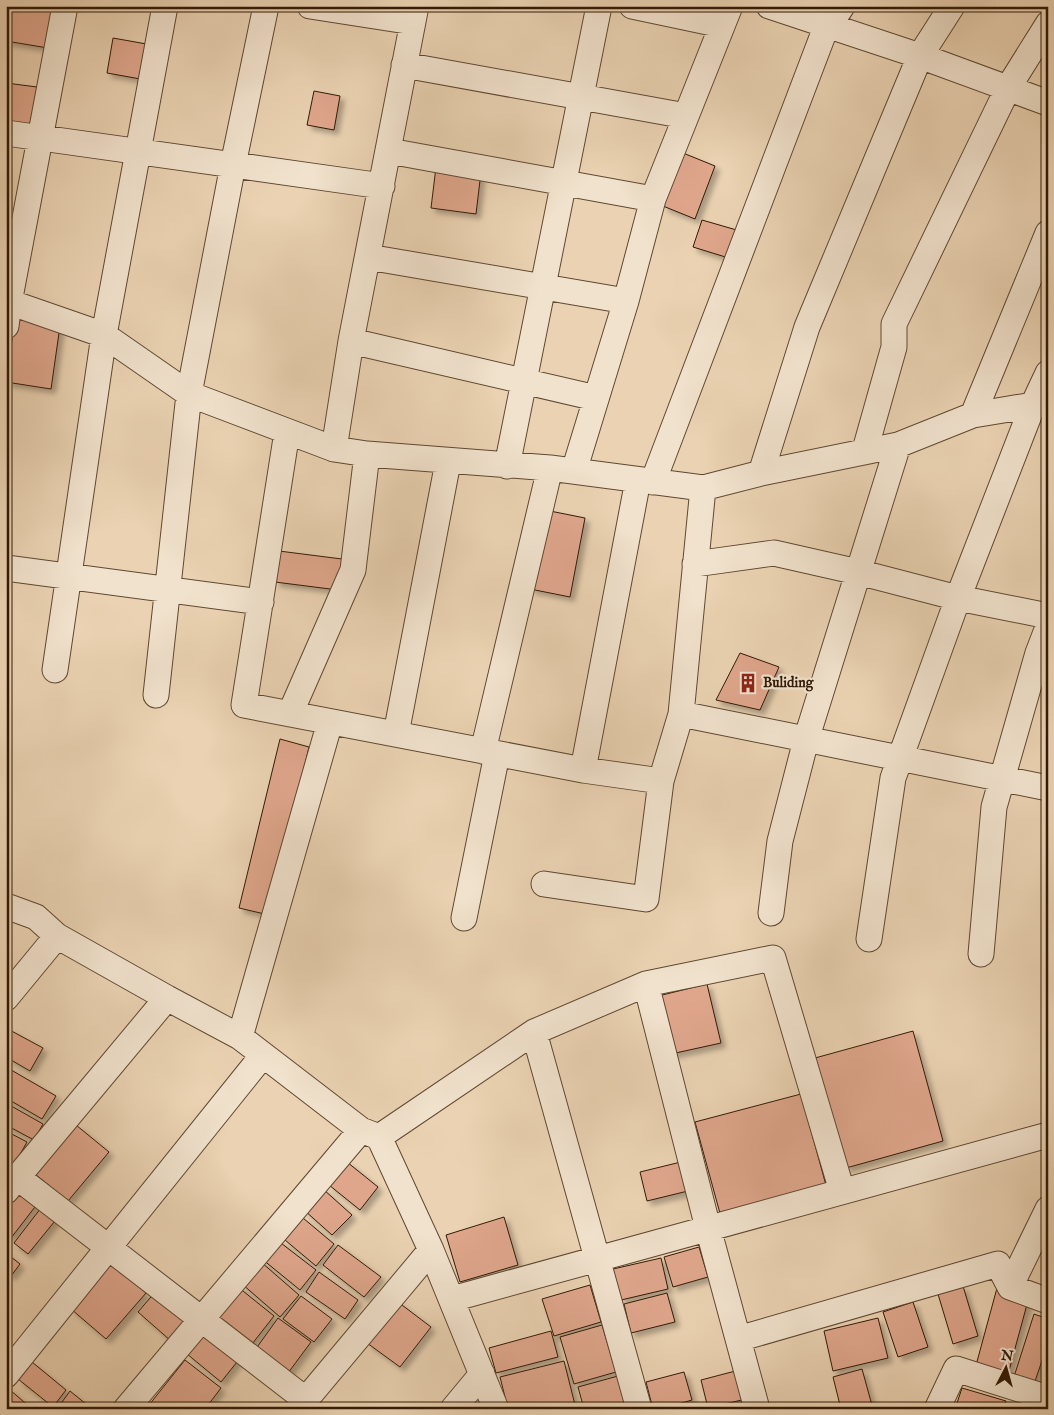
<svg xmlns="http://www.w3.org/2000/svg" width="1054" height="1415" font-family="'IM FELL English',serif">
<defs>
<filter id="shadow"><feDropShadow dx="4.5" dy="4.5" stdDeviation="2.5" flood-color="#0004"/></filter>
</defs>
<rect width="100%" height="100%" fill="#ead2b2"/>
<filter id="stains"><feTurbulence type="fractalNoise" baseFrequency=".004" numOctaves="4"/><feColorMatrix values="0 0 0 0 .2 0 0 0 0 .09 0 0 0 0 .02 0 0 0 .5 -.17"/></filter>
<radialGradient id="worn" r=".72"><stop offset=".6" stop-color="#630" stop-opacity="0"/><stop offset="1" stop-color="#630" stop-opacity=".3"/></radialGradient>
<!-- building -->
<path fill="#dfa68c" stroke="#311a06" filter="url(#shadow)" d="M6 6H30L54 10 48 48 6 41Z
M113 38 152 45 146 80 107 73Z
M6 83 37 87 32 127 6 123Z
M314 91 340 96 334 130 307 125Z
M683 153 715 166 695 219 663 206Z
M436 167 481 172 476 214 431 208Z
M702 220 740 231 732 259 693 247Z
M15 319 60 326 51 389 6 382Z
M545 510 585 518 570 597 530 589Z
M279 551 342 559 338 590 275 582Z
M740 653 779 667 760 710 716 700Z
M280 739 309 747 269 915 239 908Z
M707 984 721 1043 671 1054 658 996Z
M6 1028 43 1048 30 1071 6 1057Z
M913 1031 943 1141 846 1168 815 1058Z
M6 1067 56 1096 42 1119 6 1098Z
M801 1094 827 1189 721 1217 695 1122Z
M6 1103 43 1124 34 1140 6 1125Z
M76 1125 109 1152 68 1201 35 1174Z
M6 1131 27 1142 10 1172 6 1170Z
M685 1161 692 1190 647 1201 640 1172Z
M347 1162 378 1187 360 1210 329 1185Z
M17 1187 38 1203 11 1238 6 1234V1201Z
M323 1189 352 1215 332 1235 304 1210Z
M44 1204 59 1216 28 1254 14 1243Z
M504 1217 518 1265 460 1282 446 1235Z
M303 1218 334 1244 316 1266 285 1240Z
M277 1240 316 1270 300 1290 262 1259Z
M338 1245 381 1277 364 1297 323 1265Z
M699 1247 708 1277 673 1287 664 1257Z
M6 1253 20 1264 11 1276 6 1273Z
M661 1258 668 1289 621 1300 613 1269Z
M111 1262 146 1293 106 1339 71 1309Z
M261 1262 299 1295 280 1317 242 1284Z
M319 1272 358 1300 345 1319 306 1292Z
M590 1285 601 1322 554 1336 542 1299Z
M963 1286 978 1336 953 1344 938 1294Z
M238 1287 274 1316 252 1344 215 1315Z
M997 1288 1029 1297 1007 1378 975 1369Z
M156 1291 189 1320 171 1341 138 1312Z
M667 1293 675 1322 631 1333 624 1304Z
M301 1296 332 1319 314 1342 283 1319Z
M398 1302 431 1327 400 1367 367 1343Z
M913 1302 928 1347 898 1357 883 1312Z
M1034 1314 1048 1319V1343L1032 1390 1012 1383Z
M278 1318 311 1342 288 1373 255 1350Z
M878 1318 888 1358 833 1371 824 1331Z
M602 1325 616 1372 574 1384 560 1337Z
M207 1329 241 1357 221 1382 187 1354Z
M551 1331 558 1357 496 1373 489 1348Z
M185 1360 221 1388 205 1409H154L149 1405Z
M564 1361 576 1409H508L500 1377Z
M32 1362 66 1390 53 1407 18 1379Z
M743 1369 750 1398 708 1408 701 1380Z
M862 1369 873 1409H841L833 1377Z
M684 1372 692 1400 661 1409H653L646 1382Z
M618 1376 627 1409H584L578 1387Z
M962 1388 1006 1401 1004 1409H955Z
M9 1389 32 1409H6V1393Z
M70 1391 92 1409H57Z"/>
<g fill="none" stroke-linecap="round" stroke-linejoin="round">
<defs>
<path id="street" d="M310 6 413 22
M632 6 722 25
M769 6 920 56 952 6
M404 65 686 116
M6 133 382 186
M389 151 653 199
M368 257 626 301
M6 301 104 335 189 394 334 449 367 454 550 468 703 488 761 473 898 445 973 415 1048 233
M6 326 9 303 65 6
M351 341 596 398
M973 415 1033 405
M287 432 244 705 583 770 661 781
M334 449 351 341 416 6
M865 450 894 347V324L1008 88 1048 24
M507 466 599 6
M574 471 626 301 653 199 730 6
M761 473 807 327 920 56 1048 103
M653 482 823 35 842 6
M695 564 774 553 858 572 958 598 1048 616
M6 568 261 602
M55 670 104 335 165 6
M156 695 189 394 233 165 266 6
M290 714 353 570 367 454
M681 714 1048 788
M396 734 448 462
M483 751 550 468
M583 770 638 480
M544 884 646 899 661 781 681 714 703 488
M6 906 36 917 57 936 167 998 240 1037 361 1130 379 1137 431 1250 496 1409
M771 913 780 841 806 740 898 445
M464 918 497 754
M869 939 893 778 958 598 1033 405 1048 373
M981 954 994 807 1038 653 1048 627
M646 984 708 1228 757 1409
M6 998 57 936
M534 1032 639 1409
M240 1037 330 722
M379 1137 534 1032 646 984 773 958 842 1191
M17 1177 306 1400
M6 1191 167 998
M1010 1287 1048 1209
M452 1299 1048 1135
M738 1339 998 1264 1010 1287 1048 1301
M6 1375 263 1055
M126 1409 361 1130
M298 1409 431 1250
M453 1409 482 1374
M937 1409 956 1369 1048 1398"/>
</defs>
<!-- street casing -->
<use href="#street" stroke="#5f4831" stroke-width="27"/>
<!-- street -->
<use href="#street" stroke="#f1e2cd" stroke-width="25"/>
</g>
<!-- icons -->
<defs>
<symbol id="building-bare" viewBox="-9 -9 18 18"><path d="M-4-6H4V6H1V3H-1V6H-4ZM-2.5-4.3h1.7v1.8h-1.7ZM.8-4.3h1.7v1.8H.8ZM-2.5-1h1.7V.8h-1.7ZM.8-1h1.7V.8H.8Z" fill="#8f2418" stroke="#f1e2cd" stroke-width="2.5" paint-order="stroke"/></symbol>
</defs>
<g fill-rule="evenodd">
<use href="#building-bare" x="734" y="669" width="28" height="28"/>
</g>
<g text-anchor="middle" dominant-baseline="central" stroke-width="4.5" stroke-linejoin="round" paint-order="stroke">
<!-- poi labels -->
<g font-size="14" font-weight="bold" fill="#311a06" stroke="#f1e2cd" text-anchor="start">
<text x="763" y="683">Buliding</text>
</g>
</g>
<!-- margin -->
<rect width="1054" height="1415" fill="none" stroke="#ead2b2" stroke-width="25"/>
<rect x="8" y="8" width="1039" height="1400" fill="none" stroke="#311a06" stroke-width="2.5"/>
<rect x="12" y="12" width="1029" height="1390" fill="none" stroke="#311a06"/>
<!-- north arrow -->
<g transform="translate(1006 1368) rotate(6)" stroke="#f1e2cd" stroke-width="4" paint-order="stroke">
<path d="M0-4L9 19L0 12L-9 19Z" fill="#311a06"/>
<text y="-8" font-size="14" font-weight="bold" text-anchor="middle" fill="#311a06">N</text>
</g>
<rect width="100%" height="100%" filter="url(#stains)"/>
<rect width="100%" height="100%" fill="url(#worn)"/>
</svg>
